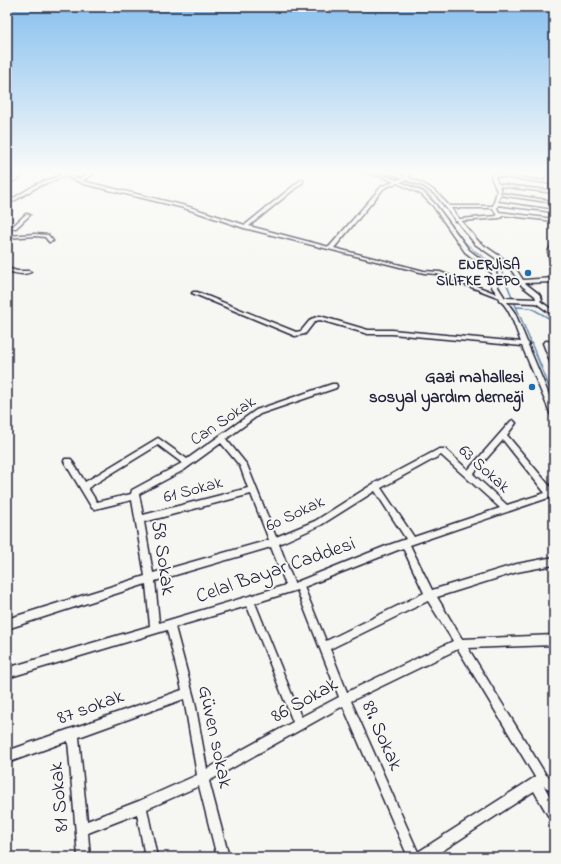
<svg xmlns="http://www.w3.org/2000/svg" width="561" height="864" font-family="'Indie Flower',sans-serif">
<rect width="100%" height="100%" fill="#f6f6f2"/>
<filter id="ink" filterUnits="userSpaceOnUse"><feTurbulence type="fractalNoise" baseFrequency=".025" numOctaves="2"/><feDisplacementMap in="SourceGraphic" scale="8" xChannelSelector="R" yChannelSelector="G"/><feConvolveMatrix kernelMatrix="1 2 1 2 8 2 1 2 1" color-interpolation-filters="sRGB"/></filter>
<g filter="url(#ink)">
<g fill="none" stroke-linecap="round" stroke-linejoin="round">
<!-- stream-far2 -->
<path stroke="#698bac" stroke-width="1" d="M374 171 401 179
M406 181 428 193 465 242 476 252"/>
<!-- stream-far1 -->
<path stroke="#698bac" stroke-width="1.5" d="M475 251 501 270 536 355
M517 307 531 308 554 321"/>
<!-- stream -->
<path stroke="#698bac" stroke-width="2" d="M536 354 554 399"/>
<defs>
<path id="minor" d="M26 171H31L7 185V182Z
M53 171H58L79 179 93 171H98L82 181 186 206 245 225 301 180H303V182L249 226 329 247 382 186 394 182 381 176 358 171C372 171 384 175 397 180L403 178 385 171H391L405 177 406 171H410L409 178C429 186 435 189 449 206H493L497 191 491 177 493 175V171H497V174L545 181 547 171H551L549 181 554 182V184L496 176 495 177 498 184 554 191V193L499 186 501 191 500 193 554 201V203L500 195 498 202 554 210V212L498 205 497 208 499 212 554 219V221L501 215 502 217 500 218 461 221 479 242 514 266 523 280 554 278V282L525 283 539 294 542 299 540 301 554 311V316L536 303 507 302 515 313 527 342 529 344 528 345 554 407V417L551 415 522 346 392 334H368L320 320 315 321 305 334 295 336 192 293 193 292H197L296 332 301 331 311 319 320 316 368 330H392L521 342C516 330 510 307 499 300L500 298 437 274 424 273 244 228 184 208 84 184 65 176 39 186 7 205V202L37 184 62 175ZM406 180 423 186 436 195 455 219V221H457L475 244 510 268 522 286 535 296 536 299 505 298 498 287 496 271 469 250 435 204 423 192 400 182ZM397 183 421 194 433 206 465 252 492 273V287L497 294 440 272 424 271 334 248 384 188ZM451 208H493L497 216 459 219Z
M26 214 30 215 16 228H7V226H13Z
M35 234 48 235 53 241 49 242 45 237 35 236 7 238V236Z
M552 244H554V249L552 252 554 258V269L552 268 548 252Z
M7 268 17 271H29L31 272C24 276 15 273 7 271Z
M546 341 554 342V346L550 345 554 356V366L551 364 543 343Z
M332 384H336L337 386 336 388 260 414 226 439 247 465 276 537 315 521 373 484 439 449H445L468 470 511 421 513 420 516 423 507 435 553 490H554V496L410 545 432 590 517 564 554 557V565L517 572 437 597 462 639 554 635V645L468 648 546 775 554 780V792L544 786 554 804V821L550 819 534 791 433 857H408L343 706 209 781 229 857H217L199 786 147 809 157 857H145L137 814 88 833 90 857H78L68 741 7 763V751L182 690 167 630 7 678V668L150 626 146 584 7 629V619L145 576 132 500 95 509 92 508 65 463 64 461 65 459H71L85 482 158 438 187 459 256 410ZM503 440 545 493 507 505 473 474ZM221 443 240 466 248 488 143 515 139 494 184 470ZM158 445 182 463 132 490 131 494 97 502 88 488ZM441 455 500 508 414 537 381 488ZM375 491 406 539 386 546 294 583 279 544 321 525ZM251 494 269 540 153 573 144 522ZM271 547 286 585 159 623 155 581ZM403 548 424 593 326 641 304 587ZM297 590 339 697 301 717 255 603ZM428 601 453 641 347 692 330 649ZM247 606 293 722 207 769 195 702 175 627ZM458 649 535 777 418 852 351 701ZM184 699 197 775 139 801 87 821 79 737Z"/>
</defs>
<!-- minor casing -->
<use href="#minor" stroke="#22223b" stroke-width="3"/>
<!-- minor -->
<use href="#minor" fill="#f6f6f2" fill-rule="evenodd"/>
</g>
</g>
<!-- sky -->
<linearGradient id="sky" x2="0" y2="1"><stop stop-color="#88c0ee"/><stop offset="0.59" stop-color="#fbfbf9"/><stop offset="1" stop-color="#fbfbf9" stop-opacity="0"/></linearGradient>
<rect width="561" height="292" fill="url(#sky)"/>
<!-- markers -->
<g fill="#1f6fb2" stroke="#f6f6f2" stroke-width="1.5">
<circle cx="528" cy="273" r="4"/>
<circle cx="532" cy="387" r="4"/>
</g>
<g text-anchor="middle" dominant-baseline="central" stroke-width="4" stroke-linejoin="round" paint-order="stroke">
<!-- far-poi labels -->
<g font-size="14" font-weight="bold" fill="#22223b" stroke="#f6f6f2" text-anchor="end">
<text x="520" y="265">ENERJİSA<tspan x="520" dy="16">SİLİFKE DEPO</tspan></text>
</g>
<!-- poi labels -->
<g font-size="17" font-weight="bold" fill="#22223b" stroke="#f6f6f2" text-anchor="end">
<text x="524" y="377">Gazi mahallesi<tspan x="524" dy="20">sosyal yardım derneği</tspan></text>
</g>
<!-- street labels -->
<g font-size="17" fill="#22223b" stroke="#f6f6f2">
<text transform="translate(223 421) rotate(-34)">Can Sokak</text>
<text transform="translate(484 469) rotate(42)">63 Sokak</text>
<text transform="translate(193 490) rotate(-15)">61 Sokak</text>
<text transform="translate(295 514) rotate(-25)">60 Sokak</text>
</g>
<!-- near-street labels -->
<g font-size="20" fill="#22223b" stroke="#f6f6f2">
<text transform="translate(162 558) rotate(82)">58 Sokak</text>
<text transform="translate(276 571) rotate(-19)">Celal Bayar Caddesi</text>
<text transform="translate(305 701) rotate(-29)">86 Sokak</text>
<text transform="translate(91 708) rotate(-20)">87 sokak</text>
<text transform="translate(381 736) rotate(66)">89. Sokak</text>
<text transform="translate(214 737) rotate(78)">Güven sokak</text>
<text transform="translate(60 797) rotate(-95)">81 Sokak</text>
</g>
</g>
<!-- margin -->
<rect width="561" height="864" fill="none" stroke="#f6f6f2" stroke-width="24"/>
<rect x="12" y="12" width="537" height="840" fill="none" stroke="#22223b" stroke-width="1.5" filter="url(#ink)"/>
</svg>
